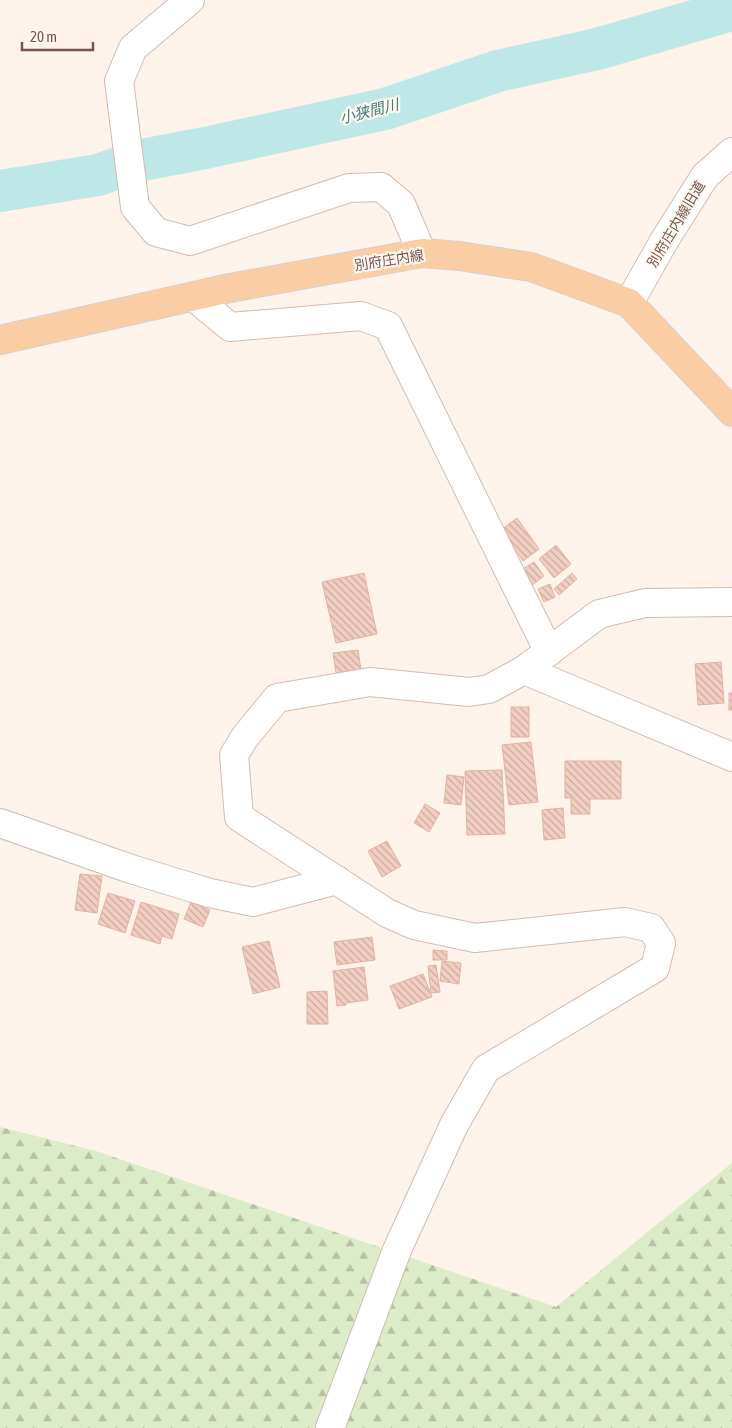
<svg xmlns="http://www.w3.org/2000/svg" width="732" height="1428" font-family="'Asap Condensed','Noto Sans JP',sans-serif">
<defs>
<pattern id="forest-firs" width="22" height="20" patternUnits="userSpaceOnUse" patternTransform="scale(1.25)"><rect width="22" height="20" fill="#dcebc8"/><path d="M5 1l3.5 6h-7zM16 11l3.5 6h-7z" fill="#b7c1a5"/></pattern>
<pattern id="building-back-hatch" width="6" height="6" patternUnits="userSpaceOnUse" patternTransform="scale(1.25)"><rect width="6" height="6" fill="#f2cec2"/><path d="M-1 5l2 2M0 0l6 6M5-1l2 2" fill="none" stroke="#c9aaa0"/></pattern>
</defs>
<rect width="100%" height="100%" fill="#fdf3ea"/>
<!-- forest -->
<path fill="url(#forest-firs)" d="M0 1127 96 1151 556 1307 732 1163V1428H0Z"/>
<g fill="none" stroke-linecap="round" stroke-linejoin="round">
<!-- river -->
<path stroke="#bee7e7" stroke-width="42" d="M0 191 98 175 137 161 205 148 385 109 498 71 597 49 732 10"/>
</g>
<!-- building -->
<path fill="url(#building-back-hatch)" stroke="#e5b1a2" d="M517 518 539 549 523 561 501 530Z
M556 545 571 564 554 578 539 559Z
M534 562 544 576 531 586 520 571Z
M364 573 377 634 336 643 322 582Z
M572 573 577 579 559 595 554 589Z
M550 584 555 597 544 602 538 589Z
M358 650 361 670 336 673 333 653Z
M721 662 724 703 698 705 695 664Z
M729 693H732V710H729Z
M511 707H529V737H511Z
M531 742 538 802 509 805 502 745Z
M565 761H621V799H590V814H571V798H565Z
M502 770 505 834 467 835 465 771Z
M447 775 464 777 461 805 444 803Z
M425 804 440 813 429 832 414 823Z
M563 808 565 838 544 840 542 810Z
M387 841 401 866 382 877 368 851Z
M80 874 102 876 97 913 75 910Z
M108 893 135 901 125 933 98 924Z
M141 902 179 914 172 939 162 936 160 944 131 935Z
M191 902 210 910 203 927 184 919Z
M372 937 375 960 337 965 334 942Z
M269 941 280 987 253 994 242 947Z
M433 950 447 951V960H433Z
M442 961 461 963 459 984 440 981Z
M436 965 440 992 431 993 428 966Z
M364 967 368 1000 346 1003V1005L337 1006 333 971Z
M423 974 432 997 399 1009 390 986Z
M327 991 328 1024H307V992Z"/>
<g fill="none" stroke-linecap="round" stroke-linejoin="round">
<defs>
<path id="minor" d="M190 0 133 48 119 81 135 207 156 232 190 241 349 188 381 187 401 204 422 253
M194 297 230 327 361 316 388 326 549 652
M629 303 664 241 705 176 732 152
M524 670 732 757
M0 823 131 869 210 893 253 902 337 880
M330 1428 397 1250 454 1125 486 1069 655 968 661 943 651 928 625 922 475 938 414 925 387 913 239 817 234 755 245 737 277 698 370 682 469 692 489 689 524 670 599 614 645 603 732 602"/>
<path id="major" d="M0 340 230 288 422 253 459 256 531 267 629 303 732 412"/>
</defs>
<!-- minor casing -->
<use href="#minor" stroke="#d2bbb2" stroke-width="30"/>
<!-- major casing -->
<use href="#major" stroke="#d9d0cd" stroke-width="30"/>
<!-- minor -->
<use href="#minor" stroke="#fff" stroke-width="28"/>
<!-- major -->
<use href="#major" stroke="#facda4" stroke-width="28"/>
</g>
<g text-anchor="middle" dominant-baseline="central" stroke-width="4.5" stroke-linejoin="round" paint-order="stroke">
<!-- street labels -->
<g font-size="14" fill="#78564d" stroke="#fff7f1">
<text transform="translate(676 224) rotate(-59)">別府庄内線旧道</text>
<text transform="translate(389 260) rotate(-9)">別府庄内線</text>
</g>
<!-- water labels -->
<g font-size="15" font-style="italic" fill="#407c7d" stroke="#fff7f1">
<text transform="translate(369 111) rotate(-14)">小狭間川</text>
</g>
</g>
<!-- scale -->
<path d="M22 42v8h71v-8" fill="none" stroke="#78564d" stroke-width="2.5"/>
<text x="30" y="42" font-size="15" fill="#78564d" stroke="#fff7f1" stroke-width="4" paint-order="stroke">20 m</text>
</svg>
